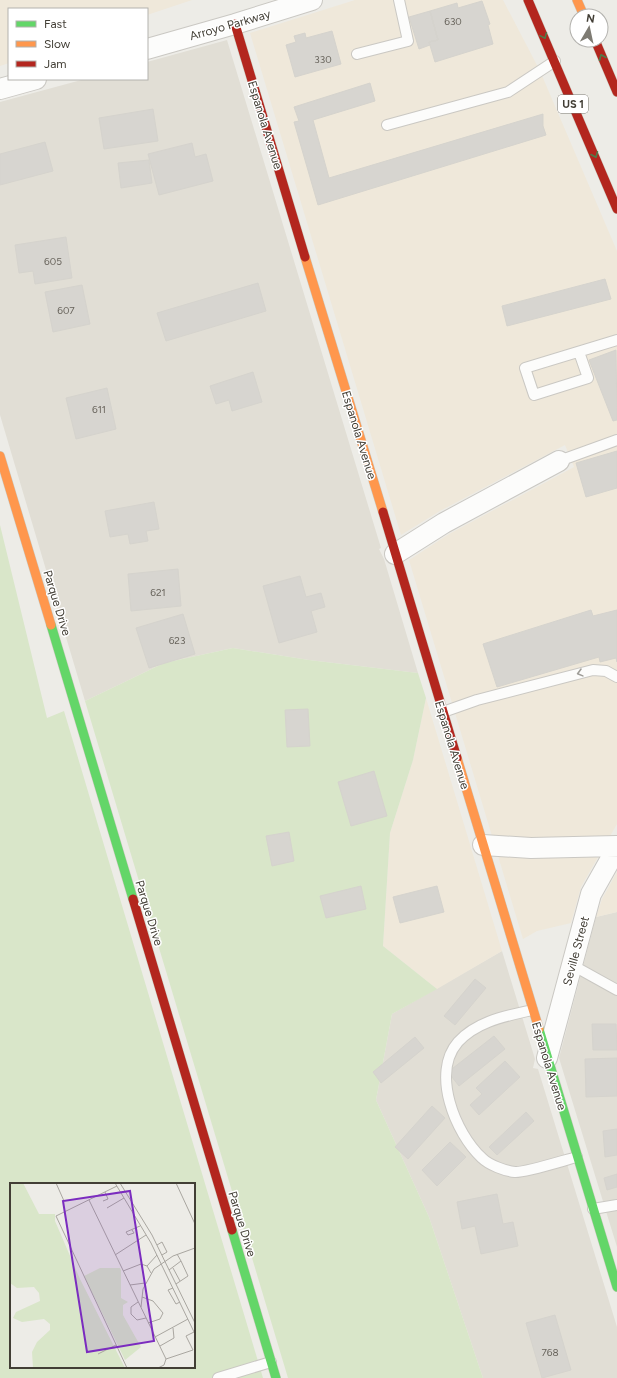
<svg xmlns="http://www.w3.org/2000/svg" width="617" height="1378" font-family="Figtree,sans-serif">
<rect width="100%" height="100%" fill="#edece7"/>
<!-- residential -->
<path fill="#e1ded5" d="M227 40 381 548 379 549 384 559 418 673 309 660 233 648 164 663 85 701 0 415V102L85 79H147V62Z
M617 912V1247L559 1058 596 917Z
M502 951 535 1059 533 1068 538 1069 617 1327V1378H483L429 1217 376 1100 392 1014Z"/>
<!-- commercial -->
<path fill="#efe8da" d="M0 0H192L147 15V9H9V63L0 66Z
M355 0H503L540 71 617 251V824L581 887 571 923 537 931 523 939 409 560 449 534 574 467 565 445 440 511 401 535 250 33Z
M426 698 502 951 437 989 383 946 390 833 413 760Z
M617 872V912L596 917 602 899Z"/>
<!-- green -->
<path fill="#d9e6c9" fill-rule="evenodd" d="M0 525 47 718 64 711 263 1378H0ZM11 1184H194V1367H11Z
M233 648 309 660 418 673 426 698 413 760 390 833 383 946 437 989 392 1014 376 1100 429 1217 483 1378H288L85 701 164 663Z"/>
<!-- building -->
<path fill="#d7d5d0" stroke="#d5d3cd" d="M482 1 490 24 488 25 493 44 435 62 429 42 438 40 430 11 457 3 458 8Z
M430 11 438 40 429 42 430 45 419 49 409 17Z
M332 31 341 64 295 77 286 45 296 42 294 36 305 33 306 38Z
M370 83 375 101 313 120 329 178 543 114V126L546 135 318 205 294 122 299 121 294 107Z
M153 109 158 141 104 149 99 118Z
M45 142 53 171 0 185V154Z
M192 143 195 157 206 154 213 181 159 195 148 154Z
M149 160 152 183 121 188 118 163Z
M66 237 72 278 35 284 33 271 19 273 15 245Z
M605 279 611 299 507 326 502 306Z
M258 283 266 311 166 341 157 313Z
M82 285 90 324 53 332 45 292Z
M616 350 617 420 613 421 589 360Z
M253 372 262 402 232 411 229 400 216 404 210 386Z
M107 388 116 429 76 439 66 398Z
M617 451V488L586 497 576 463Z
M154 502 159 529 146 531 148 541 130 544 128 534 110 537 105 511Z
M178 569 181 606 131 611 128 574Z
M300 576 306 597 321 593 325 607 311 611 317 632 279 643 263 586Z
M591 610 593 616 617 610V662L616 658 600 662 599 657 497 687 483 644Z
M183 614 195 654 149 668 136 628Z
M308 709 310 746 287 747 285 710Z
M374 771 387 816 351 826 338 782Z
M289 832 294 861 272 866 266 836Z
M361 886 366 909 326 918 320 896Z
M437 886 444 912 400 923 393 897Z
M475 979 486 988 455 1025 444 1016Z
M592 1024H616L617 1050H593Z
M494 1036 505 1049 459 1086 448 1072Z
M415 1037 424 1048 381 1083 373 1072Z
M617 1058V1096L586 1097 585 1059Z
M505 1061 520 1077 479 1115 470 1105 482 1094 476 1088Z
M432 1106 445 1118 408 1159 395 1147Z
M526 1112 534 1121 497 1155 489 1147Z
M617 1129V1155L605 1157 603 1131Z
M450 1142 466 1157 437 1186 422 1170Z
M617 1174V1187L607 1190 604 1178Z
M497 1194 503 1224 513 1222 518 1246 481 1254 475 1226 462 1229 457 1202Z
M555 1315 571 1370 542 1378 526 1323Z"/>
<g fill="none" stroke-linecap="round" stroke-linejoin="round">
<defs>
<path id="lane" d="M357 54 408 41 399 0
M387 125 508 92 555 61
M579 352 588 378 534 395 525 368 617 340
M559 461 617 440
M443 712 477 700 593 670 606 671 617 677
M572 965 617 990
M532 1010C506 1016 477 1021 458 1042 431 1073 455 1133 482 1158 489 1165 505 1171 515 1172 524 1173 565 1160 577 1157
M593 1209 617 1205
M218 1378 271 1362"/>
<path id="street" d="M147 49 235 24 312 0
M0 89 36 79
M395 554 444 523 559 461
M483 845 531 848 617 846
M547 1058 591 894 617 848"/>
<path id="fast" d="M51 625 133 899
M539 1029 617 1287
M232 1230 276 1378"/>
<path id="slow" d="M577 0 584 16
M305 257 383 512
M0 456 51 625
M457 758 539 1029"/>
<path id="jam" d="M528 0 617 209
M235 24 305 257
M595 40 617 92
M383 512 457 758
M133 899 232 1230"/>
</defs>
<!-- lane casing -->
<use href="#lane" stroke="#cac8c3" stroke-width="12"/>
<!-- street casing -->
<use href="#street" stroke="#cac8c3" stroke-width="22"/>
<!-- fast casing -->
<use href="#fast" stroke="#ccc9bf" stroke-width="10"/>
<!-- slow casing -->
<use href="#slow" stroke="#ccc9bf" stroke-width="10"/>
<!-- jam casing -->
<use href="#jam" stroke="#ccc9bf" stroke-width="10"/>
<!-- lane -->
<use href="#lane" stroke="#fcfcfb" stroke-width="10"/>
<!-- street -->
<use href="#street" stroke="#fcfcfb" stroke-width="20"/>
<!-- fast -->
<use href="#fast" stroke="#63d668" stroke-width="9"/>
<!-- slow -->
<use href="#slow" stroke="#ff974d" stroke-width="9"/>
<!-- jam -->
<use href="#jam" stroke="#b3261e" stroke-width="9"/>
</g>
<!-- one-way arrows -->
<defs><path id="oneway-chevron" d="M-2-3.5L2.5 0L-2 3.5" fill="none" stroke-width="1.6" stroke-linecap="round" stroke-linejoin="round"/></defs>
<g stroke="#4f7b49">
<use href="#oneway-chevron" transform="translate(544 36) rotate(66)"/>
<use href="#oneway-chevron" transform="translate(602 57) rotate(-113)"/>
<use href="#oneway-chevron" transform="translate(595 155) rotate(67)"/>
</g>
<use stroke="#9f9d98" href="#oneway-chevron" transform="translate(580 673) rotate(165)"/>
<g text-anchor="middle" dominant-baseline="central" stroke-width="3" stroke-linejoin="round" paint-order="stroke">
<!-- number labels -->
<g font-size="10" fill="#68645c">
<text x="453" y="21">630</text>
<text x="323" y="59">330</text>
<text x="53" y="261">605</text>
<text x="66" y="310">607</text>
<text x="99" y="409">611</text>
<text x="158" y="592">621</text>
<text x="177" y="640">623</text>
<text x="550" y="1352">768</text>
</g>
<!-- shield labels -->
<rect fill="#fff" stroke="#7b7872" stroke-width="1" x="558" y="95" width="30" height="18" rx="3"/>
<g font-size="11" font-weight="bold" fill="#423e35">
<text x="573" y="104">US 1</text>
</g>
<!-- street labels -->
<g font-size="12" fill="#423e35" stroke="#fff">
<text transform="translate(230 25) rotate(-16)">Arroyo Parkway</text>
<text transform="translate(265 125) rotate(73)">Espanola Avenue</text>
<text transform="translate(359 435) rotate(73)">Espanola Avenue</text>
<text transform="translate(57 603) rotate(73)">Parque Drive</text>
<text transform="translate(452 745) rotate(73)">Espanola Avenue</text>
<text transform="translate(149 913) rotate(73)">Parque Drive</text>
<text transform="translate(576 951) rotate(-75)">Seville Street</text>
<text transform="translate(549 1066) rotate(73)">Espanola Avenue</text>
<text transform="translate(242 1224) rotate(73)">Parque Drive</text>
</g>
</g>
<!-- overview -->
<g transform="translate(10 1183)">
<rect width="185" height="185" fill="#edece7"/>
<path d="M0 0H13L29 31H45V38L70 96 115 185H23L22 169 27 159 40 147V141L34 136 12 139 3 135 6 129 30 118 29 110 24 104 7 105 0 100ZM90 85H110L111 87V115L118 119 113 122V132L131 164 115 177 74 93Z" fill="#d9e6c9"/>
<path fill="none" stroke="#a9a6a0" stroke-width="1" d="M46 0 54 18M105 0 141 60 185 151M110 0 142 52 185 140M166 0 185 41M107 3 46 33 117 185M79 17 156 176 154 182 148 185M93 18 98 16 95 9M97 25 114 15M122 47 124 50 118 52 116 49 130 43M147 62 152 59 157 69 152 72M105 72 136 52M137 83 147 72M163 85 170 98M159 87 171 78 167 71M113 88 131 81 137 83 141 90M166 101 178 93 171 78M120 102 135 100M163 105 158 107 166 121 170 119M132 114 143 118 153 130 150 136 138 140M128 119 121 124V131L127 137 136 135M131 124 133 106 144 86 163 73 185 65M145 154 178 136M150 163 164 155 163 145M88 171 106 162M156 176 183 167 176 153 184 149"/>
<path fill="#7b2cbf" fill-opacity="0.15" stroke="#7b2cbf" stroke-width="2" d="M120 8 144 158 77 169 53 18Z"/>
<rect width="185" height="185" fill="none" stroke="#423e35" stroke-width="2"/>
</g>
<!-- legend -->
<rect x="8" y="8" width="140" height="72" fill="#ffffff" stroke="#b3b2ae"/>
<rect x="16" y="21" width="20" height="6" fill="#63d668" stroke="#b3b2ae"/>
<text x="44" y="28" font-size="12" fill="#423e35">Fast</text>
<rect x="16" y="41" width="20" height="6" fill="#ff974d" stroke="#b3b2ae"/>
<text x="44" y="48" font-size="12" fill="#423e35">Slow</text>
<rect x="16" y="61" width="20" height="6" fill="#b3261e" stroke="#b3b2ae"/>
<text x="44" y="68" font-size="12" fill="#423e35">Jam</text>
<!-- north arrow -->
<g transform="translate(589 28) rotate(9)"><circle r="19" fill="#ffffff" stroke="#b3b2ae"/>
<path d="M0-3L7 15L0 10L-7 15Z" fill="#7e7b73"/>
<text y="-6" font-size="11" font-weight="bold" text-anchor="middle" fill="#423e35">N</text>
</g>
</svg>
